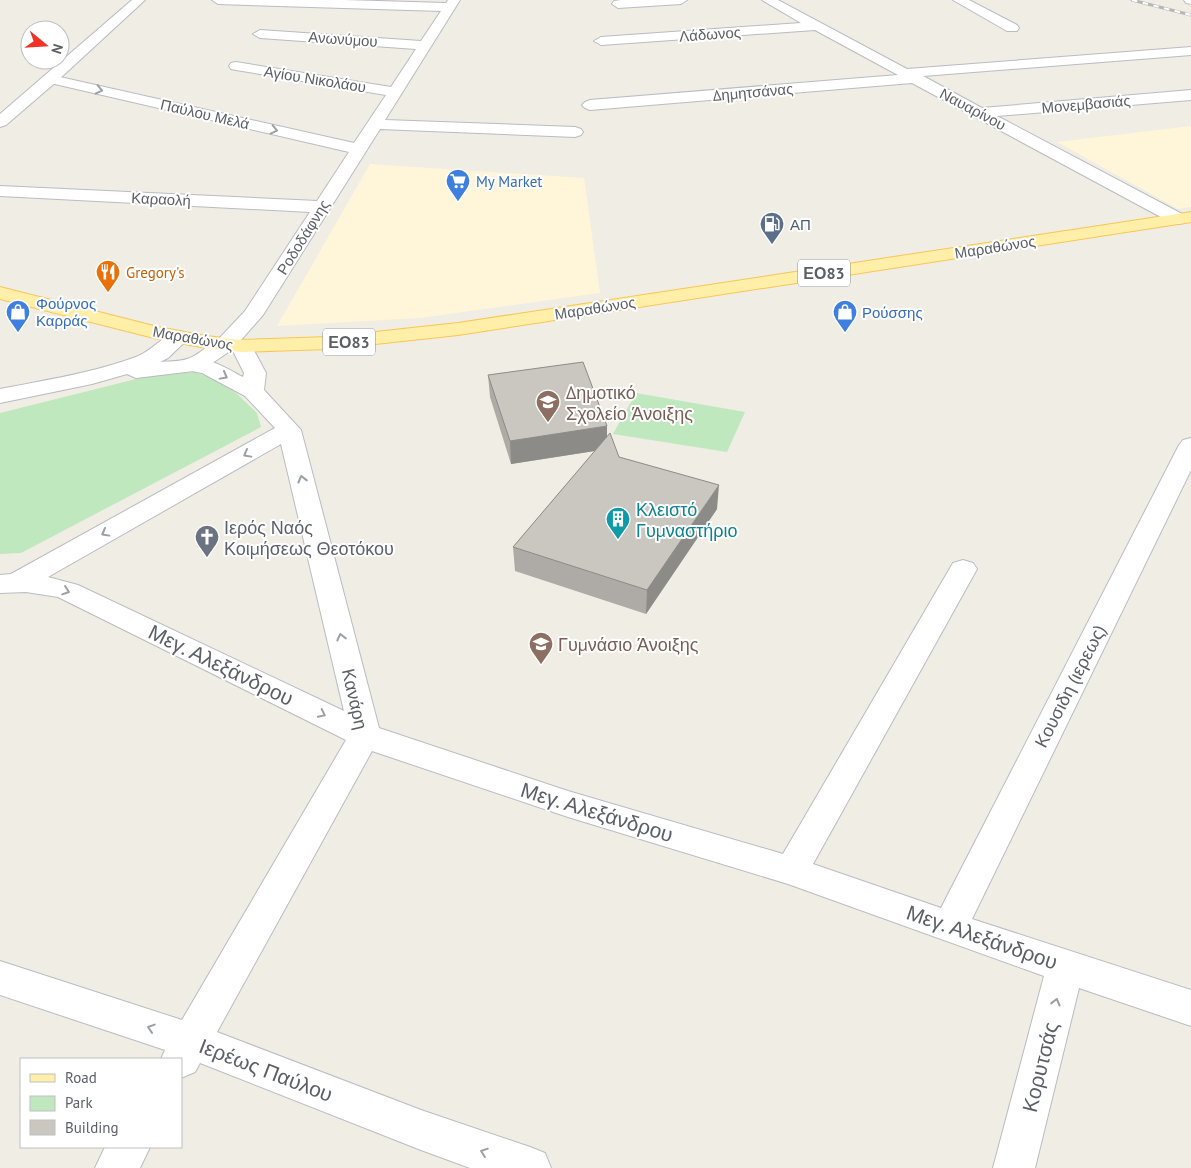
<svg xmlns="http://www.w3.org/2000/svg" width="1191" height="1168" font-family="'PT Sans',sans-serif">
<rect width="100%" height="100%" fill="#efede4"/>
<!-- commercial -->
<path fill="#fff5d9" d="M1191 126V207L1178 209 1057 142Z
M370 164 584 178 600 293 420 318 277 326Z"/>
<!-- green -->
<path fill="#c0e8bf" d="M194 372 218 380 236 393 257 413 261 427 21 553 0 554V413L144 377Z
M636 393 745 412 727 452 613 434Z"/>
<g fill="none" stroke-linecap="round" stroke-linejoin="round">
<defs>
<path id="street" d="M212 0H344L446 3 448 0H460L385 120 575 127 581 129 583 132 581 135 575 137 380 129 263 315 241 340 249 341 266 373 264 390 301 430 379 728 568 791 783 854 953 563 963 560 973 563 977 569 813 864 941 908 1179 445 1183 440 1191 438V470L972 919 1191 990V1026L1079 988 1035 1168H993L1044 976 788 884 568 817 372 751 217 1032 421 1110 530 1147 545 1153 551 1168H470L421 1150 200 1063 195 1072 181 1078V1059H161L165 1050 0 995V961L182 1020 346 740 58 597 26 592 0 593V575L11 574 275 428 245 396 202 373 186 370 183 365 186 360C207 355 226 368 243 377L244 373 232 349 225 350 217 349 214 344 245 311 310 212 0 196V186L317 201 349 152 46 82 44 79 46 76 51 75 354 143 386 95 236 70 231 69 229 66 231 63 236 62 391 87 416 49 260 38 253 34 260 30 421 41 441 11 218 4ZM281 444 344 711 78 585 48 577Z
M621 0H687L681 4 618 8 612 4 614 1Z
M762 0H778L907 69 1191 47V55L923 76 982 108 1191 90V100L997 116 1184 215 1187 219 1184 223 1178 224 1172 223 912 83 590 110 585 108 582 105 585 102 590 100 898 75 815 30 601 45 594 41 601 37 801 23Z
M953 0H969L1017 25 1019 28 1017 31H1007Z
M1184 0H1191V4L1186 3Z
M105 1147H150L140 1168H95Z"/>
<path id="secondary" d="M132 0H145L56 82 6 125 0 127V114Z
M179 331 186 333 190 337 168 358 160 362C168 361 179 362 187 359 204 354 213 335 233 339L236 344 233 349 202 370 136 378 127 374 92 384 0 403V389C45 380 93 373 136 357 152 351 163 335 179 331Z"/>
<path id="primary" d="M1191 212V222L458 335 329 349 241 352 206 348 158 339 0 299V287L158 327 206 336 241 340 329 337 458 323Z"/>
</defs>
<!-- street casing -->
<use href="#street" stroke="#b9bcc1" stroke-width="2"/>
<!-- secondary casing -->
<use href="#secondary" stroke="#b8bbc1" stroke-width="2"/>
<!-- primary casing -->
<use href="#primary" stroke="#f9c654" stroke-width="2"/>
<!-- street -->
<use href="#street" fill="#fff" fill-rule="evenodd"/>
<!-- secondary -->
<use href="#secondary" fill="#fff" fill-rule="evenodd"/>
<!-- primary -->
<use href="#primary" fill="#ffefa9" fill-rule="evenodd"/>
<defs>
<path id="rail" d="M1132 0 1191 15"/>
</defs>
<!-- rail casing -->
<use href="#rail" stroke="#b5b6b7" stroke-width="3"/>
<!-- rail -->
<use href="#rail" stroke="#fff" stroke-width="2" stroke-dasharray="5.5" stroke-linecap="butt"/>
</g>
<!-- wall -->
<path fill="#aeaba6" d="M488 375 607 437 619 457 717 509 646 614 515 571 513 547 595 451 511 464 490 397Z"/>
<!-- shaded-wall -->
<path fill="#8d8b87" d="M607 426V449L511 464 510 441Z
M719 485 717 509 646 614 647 590Z"/>
<!-- building -->
<path fill="#cac7c1" stroke="#8d8b87" d="M583 362 607 426 510 441 488 375Z
M610 433 619 457 719 485 647 590 513 547Z"/>
<!-- one-way arrows -->
<defs><path id="oneway-chevron" d="M-2-3.5L2.5 0L-2 3.5" fill="none" stroke-width="1.6" stroke-linecap="round" stroke-linejoin="round" transform="scale(1.25)"/></defs>
<g stroke="#9da0a3">
<use href="#oneway-chevron" transform="translate(99 90) rotate(13)"/>
<use href="#oneway-chevron" transform="translate(274 130) rotate(13)"/>
<use href="#oneway-chevron" transform="translate(224 376) rotate(29)"/>
<use href="#oneway-chevron" transform="translate(247 454) rotate(151)"/>
<use href="#oneway-chevron" transform="translate(302 479) rotate(-104)"/>
<use href="#oneway-chevron" transform="translate(105 533) rotate(151)"/>
<use href="#oneway-chevron" transform="translate(66 591) rotate(19)"/>
<use href="#oneway-chevron" transform="translate(341 637) rotate(-104)"/>
<use href="#oneway-chevron" transform="translate(322 714) rotate(26)"/>
<use href="#oneway-chevron" transform="translate(1056 1002) rotate(-76)"/>
<use href="#oneway-chevron" transform="translate(151 1028) rotate(-162)"/>
<use href="#oneway-chevron" transform="translate(484 1152) rotate(-161)"/>
</g>
<!-- icons -->
<defs>
<symbol id="supermarket-pin" viewBox="-11 -11 22 30"><path d="M0 17L-7.5 6A9.5 9.5 0 1 1 7.5 6Z" fill="#3f7fe0" stroke="#fff"/><path d="M-6-5.5h2.5l.6 2H6L4.5 2H-2.5L-4.4-4H-6ZM-1.5 3.2a1.3 1.3 0 1 0 .1 0ZM3 3.2a1.3 1.3 0 1 0 .1 0Z" fill="#fff"/></symbol>
<symbol id="fuel-pin" viewBox="-11 -11 22 30"><path d="M0 17L-7.5 6A9.5 9.5 0 1 1 7.5 6Z" fill="#5c6f8a" stroke="#fff"/><path d="M-5.5-6h7V0h2V4h1.3V-2.5L3-4.5l.8-.8L6-3V5H2.5V1h-1V6h-7ZM-4.2-4.7v3.2H.2V-4.7Z" fill="#fff"/></symbol>
<symbol id="restaurant-pin" viewBox="-11 -11 22 30"><path d="M0 17L-7.5 6A9.5 9.5 0 1 1 7.5 6Z" fill="#e8710a" stroke="#fff"/><path d="M-5-6h1v4h1v-4h1v4h1v-4h1v5L-1.5 .5V6h-2V.5L-5-1ZM5-6V6H3V1.5H1.5Q1.5-4 5-6Z" fill="#fff"/></symbol>
<symbol id="shop-pin" viewBox="-11 -11 22 30"><path d="M0 17L-7.5 6A9.5 9.5 0 1 1 7.5 6Z" fill="#3f7fe0" stroke="#fff"/><path d="M-5-2.5h2.3a2.7 3.5 0 0 1 5.4 0H5L5.5 6h-11ZM-1.5-2.5h3a1.5 2.3 0 0 0-3 0Z" fill="#fff"/></symbol>
<symbol id="school-pin" viewBox="-11 -11 22 30"><path d="M0 17L-7.5 6A9.5 9.5 0 1 1 7.5 6Z" fill="#8d6e63" stroke="#fff"/><path d="M0-5L7-2L0 1L-7-2ZM-4 1L0 2.5L4 1V4Q0 6-4 4Z" fill="#fff"/></symbol>
<symbol id="building-pin" viewBox="-11 -11 22 30"><path d="M0 17L-7.5 6A9.5 9.5 0 1 1 7.5 6Z" fill="#0f9aa8" stroke="#fff"/><path d="M-4-6H4V6H1V3H-1V6H-4ZM-2.5-4.3h1.7v1.8h-1.7ZM.8-4.3h1.7v1.8H.8ZM-2.5-1h1.7V.8h-1.7ZM.8-1h1.7V.8H.8Z" fill="#fff"/></symbol>
<symbol id="church-pin" viewBox="-11 -11 22 30"><path d="M0 17L-7.5 6A9.5 9.5 0 1 1 7.5 6Z" fill="#6b7280" stroke="#fff"/><path d="M-1.2-6h2.4v3.5h3.3v2.4h-3.3V6h-2.4V-.1h-3.3v-2.4h3.3Z" fill="#fff"/></symbol>
</defs>
<g fill-rule="evenodd">
<use href="#supermarket-pin" x="444" y="167" width="28" height="38"/>
<use href="#fuel-pin" x="758" y="210" width="28" height="38"/>
<use href="#restaurant-pin" x="94" y="258" width="28" height="38"/>
<use href="#shop-pin" x="4" y="298" width="28" height="38"/>
<use href="#shop-pin" x="831" y="298" width="28" height="38"/>
<use href="#school-pin" x="534" y="388" width="28" height="38"/>
<use href="#building-pin" x="604" y="505" width="28" height="38"/>
<use href="#church-pin" x="193" y="523" width="28" height="38"/>
<use href="#school-pin" x="527" y="630" width="28" height="38"/>
</g>
<g text-anchor="middle" dominant-baseline="central" stroke-width="4" stroke-linejoin="round" paint-order="stroke">
<!-- far-street labels -->
<g font-size="15" fill="#5c6066" stroke="#fff">
<text transform="translate(710 34) rotate(-4)">Λάδωνος</text>
<text transform="translate(343 39) rotate(4)">Ανωνύμου</text>
<text transform="translate(315 79) rotate(9)">Αγίου Νικολάου</text>
<text transform="translate(753 92) rotate(-5)">Δημητσάνας</text>
<text transform="translate(1086 104) rotate(-5)">Μονεμβασιάς</text>
<text transform="translate(973 109) rotate(28)">Ναυαρίνου</text>
<text transform="translate(205 114) rotate(13)">Παύλου Μελά</text>
<text transform="translate(161 199) rotate(3)">Καραολή</text>
<text transform="translate(303 237) rotate(-58)">Ροδοδάφνης</text>
<text transform="translate(995 247) rotate(-9)">Μαραθώνος</text>
<text transform="translate(595 308) rotate(-9)">Μαραθώνος</text>
<text transform="translate(193 338) rotate(10)">Μαραθώνος</text>
</g>
<!-- far-shop labels -->
<g font-size="15" fill="#366cbe" stroke="#fff" text-anchor="start">
<text x="476" y="181">My Market</text>
<text x="36" y="303">Φούρνος<tspan x="36" dy="17">Καρράς</tspan></text>
<text x="862" y="312">Ρούσσης</text>
</g>
<!-- far-service labels -->
<g font-size="15" fill="#4e5e75" stroke="#fff" text-anchor="start">
<text x="790" y="224">ΑΠ</text>
</g>
<!-- far-food labels -->
<g font-size="15" fill="#c56008" stroke="#fff" text-anchor="start">
<text x="126" y="272">Gregory's</text>
</g>
<!-- shield labels -->
<g fill="#fff" stroke="#8d9094" stroke-width="1">
<rect x="798" y="259.5" width="52" height="27" rx="4"/>
<rect x="323" y="328.5" width="52" height="27" rx="4"/>
</g>
<g font-size="16" font-weight="bold" fill="#5c6066">
<text x="824" y="273">ΕΟ83</text>
<text x="349" y="342">ΕΟ83</text>
</g>
<!-- education labels -->
<g font-size="18" fill="#785e54" stroke="#fff" text-anchor="start">
<text x="566" y="392">Δημοτικό<tspan x="566" dy="21">Σχολείο Άνοιξης</tspan></text>
<text x="558" y="644">Γυμνάσιο Άνοιξης</text>
</g>
<!-- culture labels -->
<g font-size="18" fill="#0d838f" stroke="#fff" text-anchor="start">
<text x="636" y="509">Κλειστό<tspan x="636" dy="21">Γυμναστήριο</tspan></text>
</g>
<!-- worship labels -->
<g font-size="18" fill="#5b616d" stroke="#fff" text-anchor="start">
<text x="224" y="527">Ιερός Ναός<tspan x="224" dy="21">Κοιμήσεως Θεοτόκου</tspan></text>
</g>
<!-- street labels -->
<g font-size="18" fill="#5c6066" stroke="#fff">
<text transform="translate(1070 686) rotate(-63)">Κουσιδη (ιερεως)</text>
<text transform="translate(355 699) rotate(77)">Κανάρη</text>
</g>
<!-- near-street labels -->
<g font-size="21" fill="#5c6066" stroke="#fff">
<text transform="translate(221 665) rotate(26)">Μεγ. Αλεξάνδρου</text>
<text transform="translate(597 812) rotate(17)">Μεγ. Αλεξάνδρου</text>
<text transform="translate(982 937) rotate(19)">Μεγ. Αλεξάνδρου</text>
<text transform="translate(1040 1067) rotate(-76)">Κορυτσάς</text>
<text transform="translate(266 1070) rotate(21)">Ιερέως Παύλου</text>
</g>
</g>
<!-- legend -->
<rect x="20" y="1058" width="162" height="90" fill="#ffffff" stroke="#bebfc2"/>
<rect x="30" y="1074" width="25" height="8" fill="#ffefa9" stroke="#bebfc2"/>
<text x="65" y="1083" font-size="15" fill="#5c6066">Road</text>
<rect x="30" y="1096" width="25" height="15" fill="#c0e8bf" stroke="#bebfc2"/>
<text x="65" y="1108" font-size="15" fill="#5c6066">Park</text>
<rect x="30" y="1120" width="25" height="15" fill="#cac7c1" stroke="#bebfc2"/>
<text x="65" y="1133" font-size="15" fill="#5c6066">Building</text>
<!-- north arrow -->
<g transform="translate(45 45) rotate(108)"><circle r="24" fill="#ffffff" stroke="#bebfc2"/>
<path d="M0-4L9 19L0 12L-9 19Z" fill="#f23227"/>
<text y="-8" font-size="14" font-weight="bold" text-anchor="middle" fill="#5c6066">N</text>
</g>
</svg>
